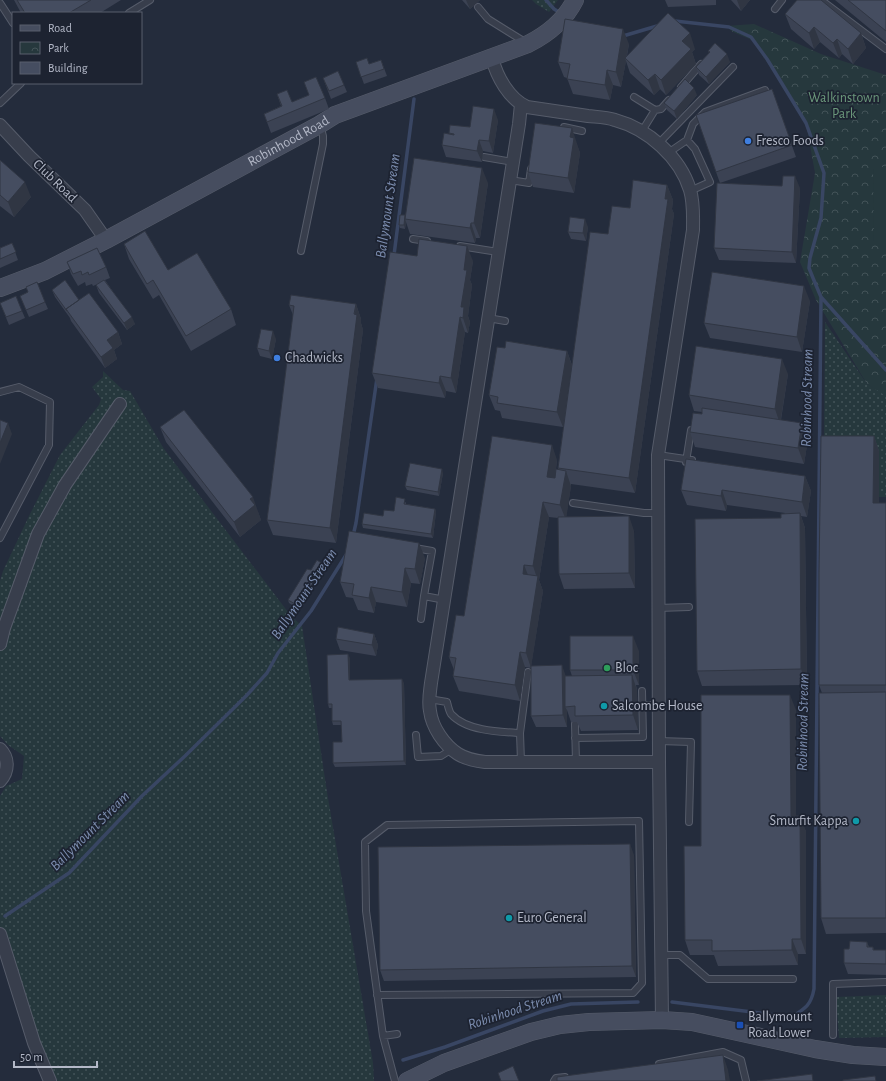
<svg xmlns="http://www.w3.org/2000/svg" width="886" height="1081" font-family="'Alegreya Sans',sans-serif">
<defs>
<pattern id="grass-dots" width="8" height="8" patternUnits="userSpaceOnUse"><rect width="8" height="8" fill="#26383d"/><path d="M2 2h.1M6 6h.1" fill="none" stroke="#435358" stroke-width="1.8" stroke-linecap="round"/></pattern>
<pattern id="park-crowns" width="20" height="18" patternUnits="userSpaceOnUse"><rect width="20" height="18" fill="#26383d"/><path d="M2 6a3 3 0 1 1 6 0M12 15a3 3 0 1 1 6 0" fill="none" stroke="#435358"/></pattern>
</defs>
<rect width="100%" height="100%" fill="#242c3c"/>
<!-- grass -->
<path fill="url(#grass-dots)" d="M532 0H558L549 12 536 4Z
M825 322 867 384 886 395V497H879L824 449Z
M103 371 123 390 130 391 164 449 291 616 302 626 327 792 373 1063 374 1081H57L40 1046 0 941V796L6 786 22 779 24 756 8 745 0 736V581L3 571 29 516 60 455 99 405 101 399 92 387 103 377Z
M886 995V1037L839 1038 836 997Z"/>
<!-- park -->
<path fill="url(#park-crowns)" d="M754 24 821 54 886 75V396L867 384 816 300 800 262 815 173 806 123 769 65 752 40 733 32 726 26Z"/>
<!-- pitch -->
<path fill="#26383d" d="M873 167H886V243H874Z"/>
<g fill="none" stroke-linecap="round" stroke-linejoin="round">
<!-- stream -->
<path stroke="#394663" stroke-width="3.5" d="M546 0 554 9 562 14
M673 22 675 21 729 27 751 37 767 59 806 123 824 173 821 218 810 258 809 268 813 278 821 297 886 370
M623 36 657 26
M394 255 414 99
M353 536 356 523 377 378
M5 916 69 873 142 796 185 756 246 696 267 673 278 653 311 611 346 555
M672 1002 792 1017C806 1008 811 1005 814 989L821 297
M403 1060 445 1047 543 1011 571 1004 638 1002"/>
<defs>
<path id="lane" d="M821 0 886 49
M0 3 13 23
M478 7 488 19 525 42
M775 9 782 0
M129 13 150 0
M681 87 701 64
M634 97 655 110 642 131
M0 103 21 83
M655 110 661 109 669 100
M564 127 582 131
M687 140 695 149 710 182 690 191
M659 143 733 67
M668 153 687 140 693 124 705 112 765 90
M484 157 513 162
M510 180 529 183 531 169
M413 239 427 241
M460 246 498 252
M301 251 323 144V136L320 125
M488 318 505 321
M0 392 19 387 50 402 49 445 0 538
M658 455 692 460
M686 462 691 430
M573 503 644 513H658
M415 548 432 551 424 596 445 600
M658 608 689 607
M421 619 424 596
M429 699 447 702C448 706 449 711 451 714 466 731 500 732 520 733L521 762
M643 705H659
M575 724 576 762
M520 733 528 672
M416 735 418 757 441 756 452 749
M575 738 643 737 642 691
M659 741 691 742 689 822
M662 955H680L708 979H793
M377 995 633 993 642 983 639 821 387 825 365 842 366 911 383 1036 395 1081
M833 1035V984L886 982
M383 1036 397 1034
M659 1064 723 1052 741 1060 746 1081
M554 1081 556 1078 565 1077"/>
<path id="street" d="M492 58C497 77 509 99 527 107 547 110 568 113 588 116 597 117 606 117 615 120 648 129 680 157 690 190 694 203 693 217 693 230L658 455 659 762 662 1020
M521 104 519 124C489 310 462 496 431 683 430 692 428 701 430 711 432 727 444 745 458 754 466 759 476 761 485 762H659
M0 125 29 156 85 210 106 240
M0 644 4 628 38 534 65 485 120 404
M0 749C9 758 9 771 0 781
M0 934 34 1043 50 1081"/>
<g id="secondary">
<path id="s1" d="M0 288 45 271 106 240 319 125 335 115 528 44C548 34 565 20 575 0"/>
<path d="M407 1081 444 1063 531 1032 560 1025 589 1022 662 1020 692 1022 815 1049 853 1055 886 1057"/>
</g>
</defs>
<!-- lane casing -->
<use href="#lane" stroke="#565c6a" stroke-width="8"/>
<!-- street casing -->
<use href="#street" stroke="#565c6a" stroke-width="14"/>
<!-- secondary casing -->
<use href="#secondary" stroke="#565c6a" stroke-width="18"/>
<!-- lane -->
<use href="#lane" stroke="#383e4c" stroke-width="6"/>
<!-- street -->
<use href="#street" stroke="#383e4c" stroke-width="12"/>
<!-- secondary -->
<use href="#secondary" stroke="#464d5f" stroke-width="17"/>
</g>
<!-- wall -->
<path fill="#3b4253" d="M14 0H121L100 13H21Z
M462 0H480L470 9Z
M665 0H716V5L668 7Z
M731 0H750L741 11Z
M835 0H886V42Z
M785 14 861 33 866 48 853 64 842 54 839 58 820 42 814 49 791 29Z
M629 44 627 56 695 49 692 52 696 64 666 95 660 89 654 95 630 73 626 61 621 87 613 85 610 100 573 94 567 78 564 77 558 62Z
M708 51 730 62 709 84 699 75 696 67 709 53Z
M381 60 387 76 364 84 356 62 369 64Z
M323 78 344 85 347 92 331 99Z
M304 82 325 98 329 109 271 133 264 114 281 106 277 94 292 102 309 95Z
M772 89 796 157 720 183 800 188 796 263 719 260 714 248 720 183 716 172Z
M697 95 677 119 667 110 664 103Z
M498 120 493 153 483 151 482 162 446 157 442 145 450 134 449 133Z
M577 143V145L580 153 574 193 533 187 528 172Z
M0 160 31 197 14 217 0 206Z
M488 183 480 238H476L475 243 410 234 406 222 405 229 400 228 399 225 405 215Z
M667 185 673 200 672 209 674 214 635 493 571 484V486L566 517 634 531 635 588 564 589 559 574 558 518 549 517 539 580 543 591 531 666 566 676H572L570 670 639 651V685H636L637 690 638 730 581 731 577 722H571L567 710V727H536L531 716V668L525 667 520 701 459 691 453 676 454 670 449 657 464 616 557 460 555 478 558 470V468L567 402 563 427 502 418 500 411 495 410 489 395 505 348 567 351 572 365 608 234 630 208Z
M588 227 586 241 571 239 568 232Z
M12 243 18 260 0 268V248Z
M124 244 231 309 236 325 191 351 159 295 153 299 129 259Z
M473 261 470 280 472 285 468 316 470 322 468 333 465 332 456 393 446 391 445 398 378 388 372 373Z
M67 262 106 267 110 278 105 280 135 324 127 330 99 293 96 285 100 283 93 286 92 284 86 286 85 282 78 286 71 274Z
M52 290 79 300 118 332 122 344 114 350 117 359 105 368 71 321 70 318 55 297Z
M20 296 45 302 48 309 29 317Z
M810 301 802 352 710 338 704 323Z
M0 303 22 311 25 318 9 325Z
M356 304 361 319V323L363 330 336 543 273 535 267 520 293 315 289 305Z
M276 339 272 359 260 356 257 348Z
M788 374 781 420 808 439 804 464 695 447 690 432 702 414V412L694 411 689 395Z
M160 427 258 512 261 520 240 537 166 442Z
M874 436 879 451V503H886V933L826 934 821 918 822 693 819 685Z
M443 473 439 496 407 490 405 486Z
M805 476 811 491 807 517 801 516 805 528 807 685 702 686 697 671 781 518 785 513 727 505 726 511 687 505 681 490Z
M406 502V504L435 509 436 512 433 538 363 528 362 524 383 516 394 511Z
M425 558 420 584 411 583 407 607 376 602 374 613 358 610 353 598 346 597 340 582Z
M325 569 300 610 289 603 288 600 311 570Z
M374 634 378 645 376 656 340 650 336 639Z
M350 658V680L404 683 406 765 335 767 333 763 342 742 341 725H333L332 721V708H329L328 704Z
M796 710V816L806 831V954H798V965L718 966 714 955H690L685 940 701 846Z
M634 855 636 977 384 981 380 970Z
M867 942 869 947H873L874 950H886V975L848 974 844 963 849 949Z"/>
<!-- shaded-wall -->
<path fill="#303643" d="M466 0H480L470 9Z
M737 0H750L741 11Z
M814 27 820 42 814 49 809 33Z
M623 29 629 44 626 59 625 58 626 61 621 87 616 72Z
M690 33 695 49 692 52 696 64 666 95 661 80 682 41Z
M861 33 866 48 853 64 848 49Z
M837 39 842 54 839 58 833 43Z
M727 54 730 62 709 84 706 77Z
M607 70 613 85 610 100 605 85Z
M655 74 660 89 654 95 648 80Z
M694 88 697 95 677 119 674 111Z
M494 109 498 120 493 153 489 141Z
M572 128 580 153 574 193 568 178 570 137Z
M479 140 483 151 482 162 477 151Z
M482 168 488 183 480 238 474 223Z
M795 176 800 188 796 263 792 252Z
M25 182 31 197 14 217 8 202Z
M667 185 673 200 672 209 674 214 635 493 629 478Z
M405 219 406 222 405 229 404 225Z
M585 219 588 227 586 241 583 233Z
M471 223 476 238 475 243 470 228Z
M467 246 473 261 470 280 472 285 468 316 470 322 468 333 463 318 461 307 464 270Z
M804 286 810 301 802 352 797 337Z
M356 304 361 319V323L363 330 336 543 330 528Z
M132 317 135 324 127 330 124 323Z
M460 317 465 332 456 393 451 378Z
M273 331 276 339 272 359 269 351Z
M118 332 122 344 114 350 117 359 105 368 101 357 107 340Z
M567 351 572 366 563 427 557 412Z
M782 359 788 374 780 424 775 409Z
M440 376 446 391 445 398 439 383Z
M8 423 12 434 0 464V443Z
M802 423 808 439 804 464 798 448Z
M874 436 879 451V518L873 503Z
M552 445 557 460 553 492 547 477Z
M442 469 443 473 439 496 438 492Z
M566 471 571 486 566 520 560 505Z
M805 476 811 491 807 517 802 502Z
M722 490 727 505 726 511 721 496Z
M253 497 261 520 240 537 234 522 250 499Z
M543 502 549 517 539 580 543 591 531 668 526 653 537 578 533 566Z
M435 509 436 512 433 538 431 534Z
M800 513 805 528 807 685 801 669Z
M629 516 634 531 635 588 629 573Z
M419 543 425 558 420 584 415 569Z
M324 565 325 569 300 610 299 606Z
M524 565 530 580 523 574Z
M405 568 411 583 407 607 402 592Z
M371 587 376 602 374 613 369 598Z
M374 634 378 645 376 656 372 645Z
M633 636 639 651V685L633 670Z
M520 652 525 667 520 701 515 685Z
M348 654 350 658V684L349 680Z
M562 665 566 677 565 707 567 710V727L563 715Z
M632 675 637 690 638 730 633 715Z
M402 679 404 683 406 765 404 761Z
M790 695 796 710V831L791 816Z
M800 816 806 831V954L801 939Z
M630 844 634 855 636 977 632 966Z
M792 939 798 954V965L792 950Z
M723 1055 728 1070 730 1081H726Z"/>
<!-- building -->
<path fill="#454d60" stroke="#303643" d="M17 0H91L69 13H25Z
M797 0H821L861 33 848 49 837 39 833 43 814 27 809 33 785 14Z
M848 0H886V31Z
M668 13 690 33 682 41 691 49 661 80 655 74 648 80 625 58Z
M565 19 623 29 616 72 607 70 605 85 567 79 570 64 558 62Z
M715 43 727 54 706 77 696 67 710 52 708 51Z
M367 58 369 64 381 60 384 69 361 77 356 62Z
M338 71 344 85 329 91 323 78Z
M316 77 325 98 267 122 264 114 282 106 277 94 287 90 292 102 309 95 304 82Z
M685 79 694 88 674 111 664 103Z
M772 89 792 145 716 172 696 115Z
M473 106 494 109 489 141 479 140 477 151 442 145 444 133 454 135V134L449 133 450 125 470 127Z
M535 123 572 128 570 137 574 138 568 178 528 172Z
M414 158 482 168 474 223H471L470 228 405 219Z
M0 160 25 182 8 202 0 195Z
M783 176H795L792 252 714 248 717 183 782 186Z
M633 180 667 185 665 199H668L629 478 558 468 590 232 608 234 612 206 630 208Z
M400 215H405L404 225H399Z
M570 217 585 219 583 233 568 232Z
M145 231 168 270 197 253 231 309 186 336 153 280 147 284 124 244Z
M419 239 467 246 464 270H467L461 307H464L463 318 460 317 451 378 440 376 439 383 372 373 390 252 417 256Z
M12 243 16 252 0 259V248Z
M97 248 106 267 89 275 88 272 82 275 81 271 73 274 67 262Z
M712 272 804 286 797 337 704 323Z
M65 280 79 300 66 309 67 311 52 290Z
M104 280 132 317 124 323 96 285Z
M37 282 45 302 26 310 20 296 28 292 26 287Z
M89 293 118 332 107 340 113 348 101 357 66 309Z
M291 295 356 304 354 314 357 315 330 528 267 520 294 306 289 305Z
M16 296 22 311 6 317 0 303Z
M261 329 273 331 269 351 257 348Z
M506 341 567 351 557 412 497 403 498 397 489 395 497 347 505 348Z
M696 346 782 359 775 409 689 395Z
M702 408 802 423 798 448 690 432 693 413 702 414Z
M184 410 253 497 250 499 255 505 234 522 160 427Z
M0 420 8 423 0 443Z
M492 436 552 445 547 477 555 478 556 469 566 471 560 505 543 502 533 566 524 565 523 574 538 576 526 653 520 652 515 685 453 676 456 658 449 657 456 615 464 616Z
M821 436H874L873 503H886V685H819V572Z
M686 459 805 476 802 502 722 490 721 496 681 490Z
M410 463 442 469 438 492 405 486Z
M396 497 405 499 404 504 435 509 431 534 362 524 364 513 383 516 384 510 394 511Z
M800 513 801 669 697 671 695 519 781 518V514Z
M629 516V573L559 574 558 517Z
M349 531 419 543 415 569 405 568 402 592 371 587 369 598 352 595 354 584 340 582Z
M317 560 324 565 299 606 288 600 307 569 311 570Z
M338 627 374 634 372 645 336 639Z
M570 636H633V670H570Z
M348 654 349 680 402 679 404 761 333 763V742H342L341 721H332V704H328L327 655Z
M562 665 563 715 531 716V666Z
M632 675 633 715 575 716V706L565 707V676Z
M886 692V918H821L819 693Z
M701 695H790L791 816H800L801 939H792V950L712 951V940H685L684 846H701Z
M630 844 632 966 380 970 378 847Z
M850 941 867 942V947H873V950H886V964L844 963V949H849Z
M723 1055 726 1081H557V1077Z
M513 1066 519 1081H501L498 1073Z
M812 1074 813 1081H757Z
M875 1076 876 1081H843V1080Z"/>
<!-- markers -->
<g fill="#3f7fe0" stroke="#1d2331" stroke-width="1.5">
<circle cx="748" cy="141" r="4"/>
<circle cx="277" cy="358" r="4"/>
</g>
<circle fill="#2e9e5b" stroke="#1d2331" stroke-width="1.5" cx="607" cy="668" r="4"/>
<g fill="#0f9aa8" stroke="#1d2331" stroke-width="1.5">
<circle cx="604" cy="706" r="4"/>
<circle cx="856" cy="821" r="4"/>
<circle cx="509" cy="918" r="4"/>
</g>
<rect fill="#1a4fb4" stroke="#1d2331" stroke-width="1.5" x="736" y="1021" width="8" height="8" rx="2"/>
<g text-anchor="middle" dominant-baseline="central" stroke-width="3.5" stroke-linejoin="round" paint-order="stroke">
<!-- park labels -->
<g font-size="14" fill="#6b987b" stroke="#1d2331">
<text x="844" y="98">Walkinstown<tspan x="844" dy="16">Park</tspan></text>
</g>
<!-- street labels -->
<g font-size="14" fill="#b4b9c8" stroke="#1d2331">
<text stroke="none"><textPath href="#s1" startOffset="324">Robinhood Road</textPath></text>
<text transform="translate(55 181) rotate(44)">Club Road</text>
</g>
<!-- poi labels -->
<g font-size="14" fill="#b4b9c8" stroke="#1d2331" text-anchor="start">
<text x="756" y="141">Fresco Foods</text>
<text x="285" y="358">Chadwicks</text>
<text x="615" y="668">Bloc</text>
<text x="612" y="706">Salcombe House</text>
<text x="848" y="821" text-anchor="end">Smurfit Kappa</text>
<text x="517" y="918">Euro General</text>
<text x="748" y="1017">Ballymount<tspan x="748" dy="16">Road Lower</tspan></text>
</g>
<!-- water labels -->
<g font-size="15" font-style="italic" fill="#7c8daf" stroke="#1d2331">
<text transform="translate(388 206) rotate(-82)">Ballymount Stream</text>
<text transform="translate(807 398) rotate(-89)">Robinhood Stream</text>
<text transform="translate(304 594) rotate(-56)">Ballymount Stream</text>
<text transform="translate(803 722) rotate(-89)">Robinhood Stream</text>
<text transform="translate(90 831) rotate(-45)">Ballymount Stream</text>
<text transform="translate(515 1010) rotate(-18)">Robinhood Stream</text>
</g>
</g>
<!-- legend -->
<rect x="12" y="12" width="130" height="72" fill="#1d2331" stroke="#595f6d"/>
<rect x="20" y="25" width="20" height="6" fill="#464d5f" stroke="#595f6d"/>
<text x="48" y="32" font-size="12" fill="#b4b9c8">Road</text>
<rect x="20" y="42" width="20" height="12" fill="url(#park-crowns)" stroke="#595f6d"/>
<text x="48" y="52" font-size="12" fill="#b4b9c8">Park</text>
<rect x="20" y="62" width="20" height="12" fill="#454d60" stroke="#595f6d"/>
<text x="48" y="72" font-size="12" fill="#b4b9c8">Building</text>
<!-- scale -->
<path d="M14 1061v6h83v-6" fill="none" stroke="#b4b9c8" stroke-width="2"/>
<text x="20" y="1061" font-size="12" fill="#b4b9c8" stroke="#1d2331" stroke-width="3" paint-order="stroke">50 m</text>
</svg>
